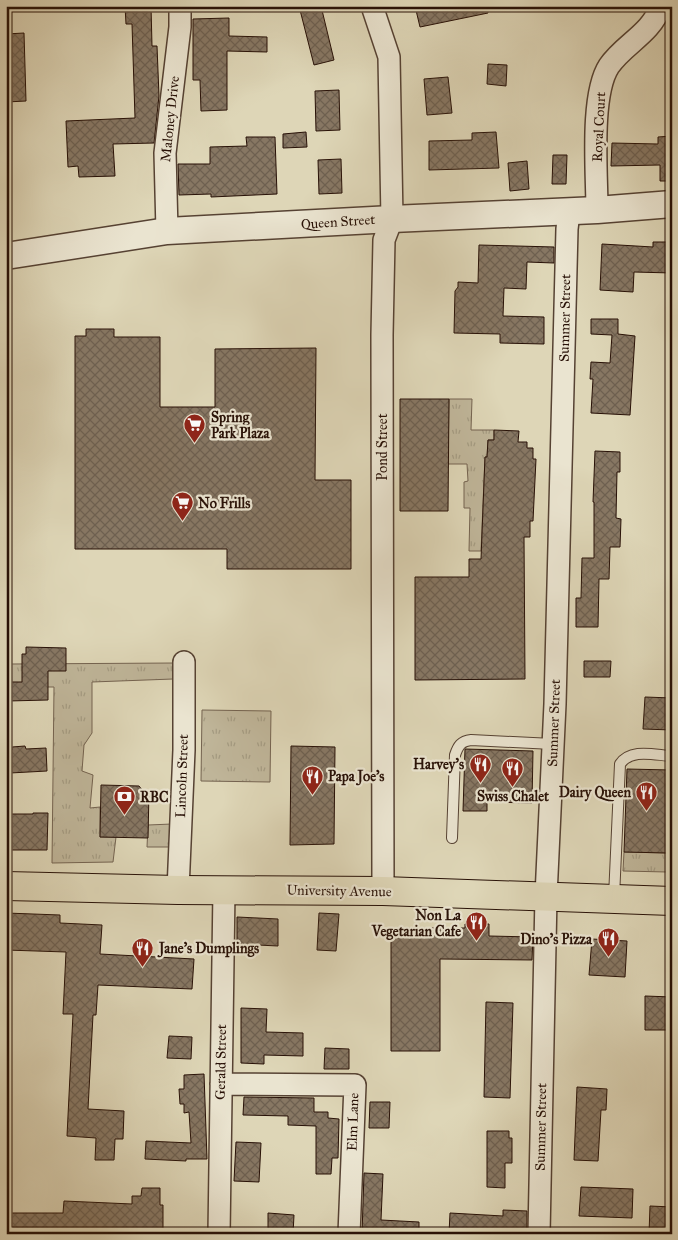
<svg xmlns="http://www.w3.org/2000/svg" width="678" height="1240" font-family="'IM FELL Great Primer',serif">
<defs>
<pattern id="grass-tufts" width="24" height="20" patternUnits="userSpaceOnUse" patternTransform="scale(1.25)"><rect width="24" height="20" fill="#bfb599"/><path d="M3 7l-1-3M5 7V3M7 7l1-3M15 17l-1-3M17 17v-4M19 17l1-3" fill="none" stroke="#a49b82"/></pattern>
<pattern id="building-cross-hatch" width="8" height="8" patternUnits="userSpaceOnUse" patternTransform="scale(1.25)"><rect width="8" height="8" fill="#877763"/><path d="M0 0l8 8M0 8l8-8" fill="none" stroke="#6e6050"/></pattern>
</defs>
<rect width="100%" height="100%" fill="#ded6b7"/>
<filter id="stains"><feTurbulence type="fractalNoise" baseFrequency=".004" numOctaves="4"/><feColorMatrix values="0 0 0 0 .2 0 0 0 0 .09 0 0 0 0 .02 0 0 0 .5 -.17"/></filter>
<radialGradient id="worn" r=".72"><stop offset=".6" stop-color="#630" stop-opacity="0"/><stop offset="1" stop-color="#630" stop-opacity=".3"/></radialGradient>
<!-- grass -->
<path fill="url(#grass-tufts)" stroke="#746350" d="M449 399H472L471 430H494V440H488L487 457H485L481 551H469L470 508H464V482L468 481 467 464H448Z
M174 663 173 679 92 682V733L84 745 82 771 93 775 90 808 100 807V837H116L113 862 52 863 54 687H12L11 664Z
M202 710 271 711 270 782 201 781Z
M172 824 170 847H147L148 825Z
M624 852 668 853 667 872 623 871Z"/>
<!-- building -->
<path fill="url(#building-cross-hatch)" stroke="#281107" d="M125 6H151L152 46H157L159 96 154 143 113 144 115 176 79 177 78 166 68 167 66 121 135 118 132 24H126Z
M299 6H321L334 60 314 65Z
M415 6H487L488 13 420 27Z
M229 18V36L267 37V52L227 51V110L201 111 200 80H193V19Z
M24 33 26 101 6 102V34Z
M488 64 507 65 506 86 487 84Z
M448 77 452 113 427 115 424 79Z
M339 90 340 130 316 131 315 91Z
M306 132 307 147 283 148V134Z
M496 132 499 168 429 170V141L472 140V133Z
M672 136V181H660V165L611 166 612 143 658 144V137Z
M246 137H275L277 194 211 197V194L179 195 178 164H210V147L247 146Z
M553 155H567L566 184H552Z
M341 159 342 193 319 194 318 160Z
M527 161 529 189 510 191 508 163Z
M653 242H672V273L634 272 633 292 600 290 602 244 653 247Z
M479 245 554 247V263L527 262 526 289 504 288 503 316 544 317V344L500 343V334L454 333 455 291 458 287V282L478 283Z
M591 319H618V334L635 336 630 415 591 413 593 379H590L591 362 610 363 612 335 591 334Z
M86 329H114V337H160V407H215V349L316 348 315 480H351V569H227V549H75V336H86Z
M400 399H449L448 511H400Z
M494 430 519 431 518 442H527V448H533V459H536L533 521H530V537H524L525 679 415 680V577H469V559H481L485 457H487L488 440H494Z
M595 451 620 452V472H617L616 518 621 519 620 547H610L609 579H599L598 627H576V598H581L582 558H594V502H593Z
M26 647 66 648V671H48V700L8 701 6 682H22V654H26Z
M584 661H611L610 677H584Z
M645 697 672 698V730L643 729Z
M25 746 26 749 46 748 47 771 10 773 9 750H12V747Z
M291 746 335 747 334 844 290 845Z
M465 749 533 751 532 803 487 802V811H463Z
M627 769 671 770 668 853 624 852Z
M101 785 139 786 143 791H149L148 838 100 837Z
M33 813H48L47 850H7L8 814H33Z
M6 913 60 915V923L102 925 100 954 194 959 192 989 98 985 96 1015H93L88 1109 124 1111 123 1139H115L114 1160H95L96 1138 67 1136 73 1014H63L66 952 6 950Z
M319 913 339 914 336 951 317 950Z
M237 917 278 919V946L237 944Z
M465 924H489V936L533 937 532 960 440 959V1051H391V928H465Z
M592 939 627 941 625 977 589 975Z
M645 996 672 997V1030H645Z
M486 1002 513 1003 510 1098 484 1097Z
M241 1008 267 1009 266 1032 303 1033V1056L264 1055V1064L241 1063Z
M169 1036 192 1037 191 1059 167 1058Z
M325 1048 349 1049V1069H324Z
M204 1074 207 1159H186V1161L145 1159 146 1141 191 1143 189 1112 184 1113V1104H180L179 1089H184V1075Z
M577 1087 607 1089 606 1110H601L598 1161 574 1160Z
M244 1097 314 1098V1112H328V1118L339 1119 338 1158H332L331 1174H316V1126L288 1125V1116L243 1115Z
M370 1102H390L389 1128H369Z
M487 1131H509V1138H512V1163H505V1188L487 1187Z
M236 1142 261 1143 259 1182 234 1181Z
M364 1173 383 1174 381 1220 419 1222V1234H362Z
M581 1187 633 1189 632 1218 579 1216Z
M142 1188H160V1205H163V1234H6V1213H63L64 1201 132 1204V1196H141Z
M650 1206 672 1207V1234H649Z
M503 1210 527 1211V1232L481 1230V1234H449L450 1213 503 1216Z
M268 1213 294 1215 293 1234H268Z"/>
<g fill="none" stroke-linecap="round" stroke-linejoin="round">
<defs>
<path id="service" d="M452 838 455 755C458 746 461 741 471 740L553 744
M614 897 620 764C631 748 654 755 672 756"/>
<path id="minor" d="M372 6 389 57 392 219 384 240 382 335 383 891
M597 210C597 174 590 95 609 66 625 43 650 35 661 6
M167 231 165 153 180 27V6
M178 890 184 750V662
M221 1084 355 1085 349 1234
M219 1234 224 890
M539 1234 546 896 555 704 567 229 569 212"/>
<path id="tertiary" d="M6 256 167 231 392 219 597 210 672 204"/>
<path id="primary" d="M6 886 178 890 383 891 672 901"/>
</defs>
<!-- service casing -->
<use href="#service" stroke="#564233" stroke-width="12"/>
<!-- minor casing -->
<use href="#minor" stroke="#564233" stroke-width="24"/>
<!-- tertiary casing -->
<use href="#tertiary" stroke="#564233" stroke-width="29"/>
<!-- primary casing -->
<use href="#primary" stroke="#281107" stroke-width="30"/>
<!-- service -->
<use href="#service" stroke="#eae4d0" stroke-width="10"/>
<!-- minor -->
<use href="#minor" stroke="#eae4d0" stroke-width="21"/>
<!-- tertiary -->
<use href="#tertiary" stroke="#eae4d0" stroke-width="26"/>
<!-- primary -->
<use href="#primary" stroke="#ded6b7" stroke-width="28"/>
</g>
<!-- icons -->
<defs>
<symbol id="supermarket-pin" viewBox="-11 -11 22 30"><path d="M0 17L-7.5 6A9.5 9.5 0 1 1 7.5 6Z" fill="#8f2418" stroke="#eae4d0"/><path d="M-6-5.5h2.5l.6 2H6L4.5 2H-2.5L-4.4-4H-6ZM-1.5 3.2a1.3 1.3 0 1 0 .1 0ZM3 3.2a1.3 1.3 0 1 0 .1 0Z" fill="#fff"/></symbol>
<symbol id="restaurant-pin" viewBox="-11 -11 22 30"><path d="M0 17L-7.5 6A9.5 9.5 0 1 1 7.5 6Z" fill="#8f2418" stroke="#eae4d0"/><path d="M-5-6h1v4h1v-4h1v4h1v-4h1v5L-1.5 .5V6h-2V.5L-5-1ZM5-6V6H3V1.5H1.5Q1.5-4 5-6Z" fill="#fff"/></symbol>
<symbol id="bank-pin" viewBox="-11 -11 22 30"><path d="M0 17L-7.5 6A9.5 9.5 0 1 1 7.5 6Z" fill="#8f2418" stroke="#eae4d0"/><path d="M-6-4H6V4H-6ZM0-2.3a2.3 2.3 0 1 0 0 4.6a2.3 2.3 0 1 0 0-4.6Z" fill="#fff"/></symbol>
</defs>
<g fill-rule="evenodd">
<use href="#supermarket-pin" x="182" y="412" width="25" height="34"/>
<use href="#supermarket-pin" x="170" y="490" width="25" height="34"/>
<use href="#restaurant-pin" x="468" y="752" width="25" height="34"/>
<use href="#restaurant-pin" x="500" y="756" width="25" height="34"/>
<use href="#restaurant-pin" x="300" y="764" width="25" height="34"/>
<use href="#restaurant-pin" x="634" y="780" width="25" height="34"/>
<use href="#bank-pin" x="112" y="784" width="25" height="34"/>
<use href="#restaurant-pin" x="464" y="910" width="25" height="34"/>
<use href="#restaurant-pin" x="596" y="926" width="25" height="34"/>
<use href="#restaurant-pin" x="130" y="936" width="25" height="34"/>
</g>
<g text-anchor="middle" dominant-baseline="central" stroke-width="4.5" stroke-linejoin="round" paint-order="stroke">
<!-- street labels -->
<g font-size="14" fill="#281107" stroke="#eae4d0">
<text transform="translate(170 119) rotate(-84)">Maloney Drive</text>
<text transform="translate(599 127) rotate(-87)">Royal Court</text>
<text transform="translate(338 222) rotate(-4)">Queen Street</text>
<text transform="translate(565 318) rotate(-89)">Summer Street</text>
<text transform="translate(382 447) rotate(-90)">Pond Street</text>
<text transform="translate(554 723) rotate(-88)">Summer Street</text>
<text transform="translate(182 776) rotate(-88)">Lincoln Street</text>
<text transform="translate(339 891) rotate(1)">University Avenue</text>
<text transform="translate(221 1062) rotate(-89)">Gerald Street</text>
<text transform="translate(353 1122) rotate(-88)">Elm Lane</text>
<text transform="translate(541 1127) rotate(-89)">Summer Street</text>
</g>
<!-- poi labels -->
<g font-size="14" font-weight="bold" fill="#281107" stroke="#eae4d0" text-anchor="start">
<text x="211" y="417">Spring<tspan x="211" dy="16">Park Plaza</tspan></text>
<text x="198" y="503">No Frills</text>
<text x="464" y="764" text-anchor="end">Harvey's</text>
<text x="328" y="776">Papa Joe's</text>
<text x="631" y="792" text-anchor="end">Dairy Queen</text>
<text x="513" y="796" text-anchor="middle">Swiss Chalet</text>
<text x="140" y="797">RBC</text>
<text x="461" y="915" text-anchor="end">Non La<tspan x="461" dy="16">Vegetarian Cafe</tspan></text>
<text x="592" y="939" text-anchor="end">Dino's Pizza</text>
<text x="159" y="948">Jane's Dumplings</text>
</g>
</g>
<!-- margin -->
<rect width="678" height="1240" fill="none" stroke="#ded6b7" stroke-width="25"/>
<rect x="8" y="8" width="663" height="1225" fill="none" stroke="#281107" stroke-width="2.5"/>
<rect x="12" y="12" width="653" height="1215" fill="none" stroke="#281107"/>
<rect width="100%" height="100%" filter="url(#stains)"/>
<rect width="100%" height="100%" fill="url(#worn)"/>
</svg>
